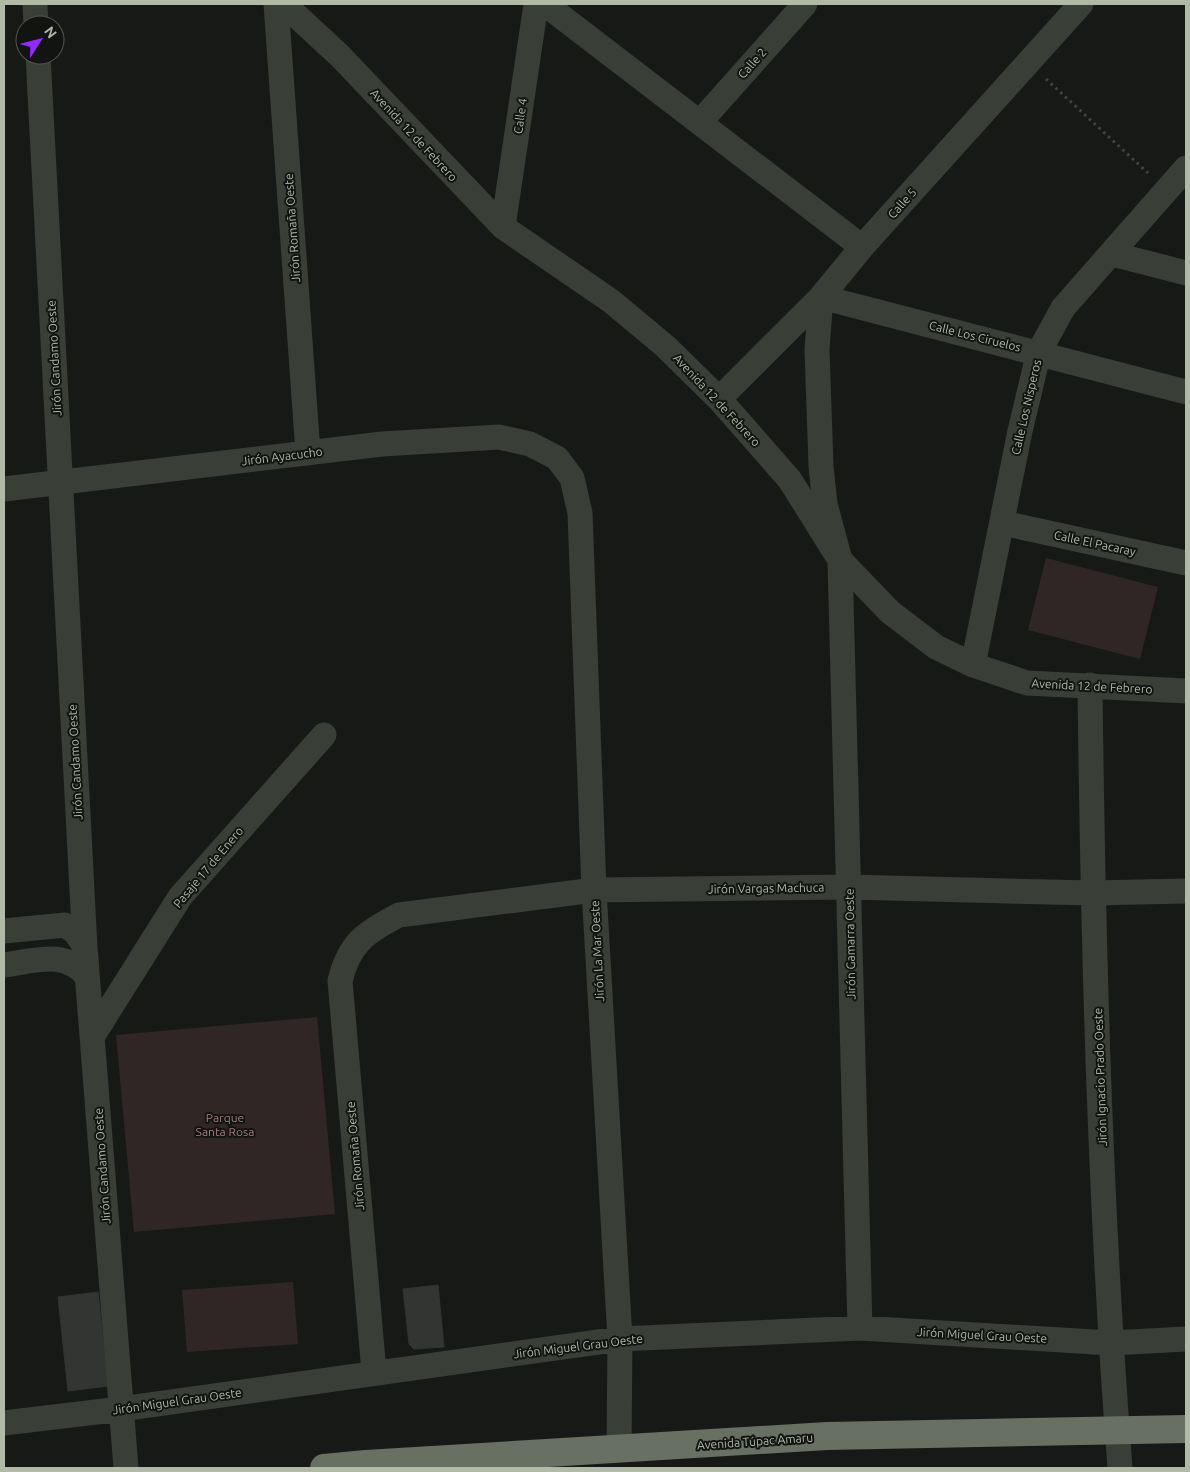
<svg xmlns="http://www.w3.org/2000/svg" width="1190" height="1472" font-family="Ubuntu,sans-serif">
<rect width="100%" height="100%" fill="#171916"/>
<!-- green -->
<path fill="#312626" d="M1046 558 1158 587 1140 659 1028 630Z
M317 1017 335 1214 134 1232 116 1035Z
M293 1282 298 1344 187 1352 182 1290Z"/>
<!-- building -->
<path fill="#323531" stroke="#313530" d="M438 1285 444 1347 414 1349 409 1344 403 1289Z
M98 1292 108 1386 68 1391 58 1297Z"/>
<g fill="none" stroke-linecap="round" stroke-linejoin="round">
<!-- path -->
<path stroke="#40453d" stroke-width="3" stroke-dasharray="2.5 4" stroke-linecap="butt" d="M1046 79 1148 173"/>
<!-- street -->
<path stroke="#393e37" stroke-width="25" d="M35 4 36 25
M276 4 308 453
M284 4 340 56 503 227 611 301 665 346 719 399 790 480 840 560 890 612 936 647 973 665 1027 683 1186 691
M545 4 862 247
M38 55 85 947 126 1468
M700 122 805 4
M503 227 536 4
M1112 254 1186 273
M719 399 821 297 862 247 1081 4
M4 489 382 444 499 437 530 444 557 458 572 478 580 513 594 890 620 1339 619 1449
M1003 523 1186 563
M973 665 1020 431 1039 352 1063 308 1186 168
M1090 685C1093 946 1100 1208 1120 1468
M4 931 65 925 76 933 85 947
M4 965C35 961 64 949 87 976
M92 1037 180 897 324 735
M860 1328 840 560 825 504 821 466 817 349 821 297 1186 392
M374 1372 340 981C349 943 366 932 399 915L594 890 848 887 1092 893 1186 891
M4 1423 121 1409 620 1339 860 1328 1111 1343 1186 1339"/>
<!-- highway -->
<path stroke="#686f63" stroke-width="28" d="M324 1468 366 1464 827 1436 1186 1429"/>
</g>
<g text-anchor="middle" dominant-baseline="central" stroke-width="4" stroke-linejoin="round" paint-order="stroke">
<!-- street labels -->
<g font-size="12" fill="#b0baa7" stroke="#121411">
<text transform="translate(752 63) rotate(-48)">Calle 2</text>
<text transform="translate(520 116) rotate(-82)">Calle 4</text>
<text transform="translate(414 135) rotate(47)">Avenida 12 de Febrero</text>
<text transform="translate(902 203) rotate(-48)">Calle 5</text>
<text transform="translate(292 228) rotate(-94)">Jirón Romaña Oeste</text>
<text transform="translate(975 336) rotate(14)">Calle Los Ciruelos</text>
<text transform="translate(54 358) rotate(-93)">Jirón Candamo Oeste</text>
<text transform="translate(717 400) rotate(47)">Avenida 12 de Febrero</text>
<text transform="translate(1026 407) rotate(-77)">Calle Los Nisperos</text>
<text transform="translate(282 456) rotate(-7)">Jirón Ayacucho</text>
<text transform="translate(1095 543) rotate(12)">Calle El Pacaray</text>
<text transform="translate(1092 686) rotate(3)">Avenida 12 de Febrero</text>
<text transform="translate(75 762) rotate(-93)">Jirón Candamo Oeste</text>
<text transform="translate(208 867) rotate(-50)">Pasaje 17 de Enero</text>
<text transform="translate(766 888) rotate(-1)">Jirón Vargas Machuca</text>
<text transform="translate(850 944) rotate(-91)">Jirón Gamarra Oeste</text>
<text transform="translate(597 951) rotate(-93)">Jirón La Mar Oeste</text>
<text transform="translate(1100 1077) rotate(-92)">Jirón Ignacio Prado Oeste</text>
<text transform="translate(355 1156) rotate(-95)">Jirón Romaña Oeste</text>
<text transform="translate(102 1166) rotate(-94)">Jirón Candamo Oeste</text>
<text transform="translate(982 1335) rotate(3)">Jirón Miguel Grau Oeste</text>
<text transform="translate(578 1346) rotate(-7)">Jirón Miguel Grau Oeste</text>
<text transform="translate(177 1401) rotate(-8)">Jirón Miguel Grau Oeste</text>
<text transform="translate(755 1441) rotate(-4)">Avenida Túpac Amaru</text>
</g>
<!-- park labels -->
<g font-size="12" fill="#a67d81" stroke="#121411">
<text x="225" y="1117">Parque<tspan x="225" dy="14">Santa Rosa</tspan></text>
</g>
</g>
<!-- border -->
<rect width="1190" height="1472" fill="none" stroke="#b0baa7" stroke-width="10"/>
<!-- north arrow -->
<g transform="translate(40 40) rotate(54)"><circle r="24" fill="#121411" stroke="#51564d"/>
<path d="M0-4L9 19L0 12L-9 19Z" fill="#9328ff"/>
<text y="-8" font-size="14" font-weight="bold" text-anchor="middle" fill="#b0baa7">N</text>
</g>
</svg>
